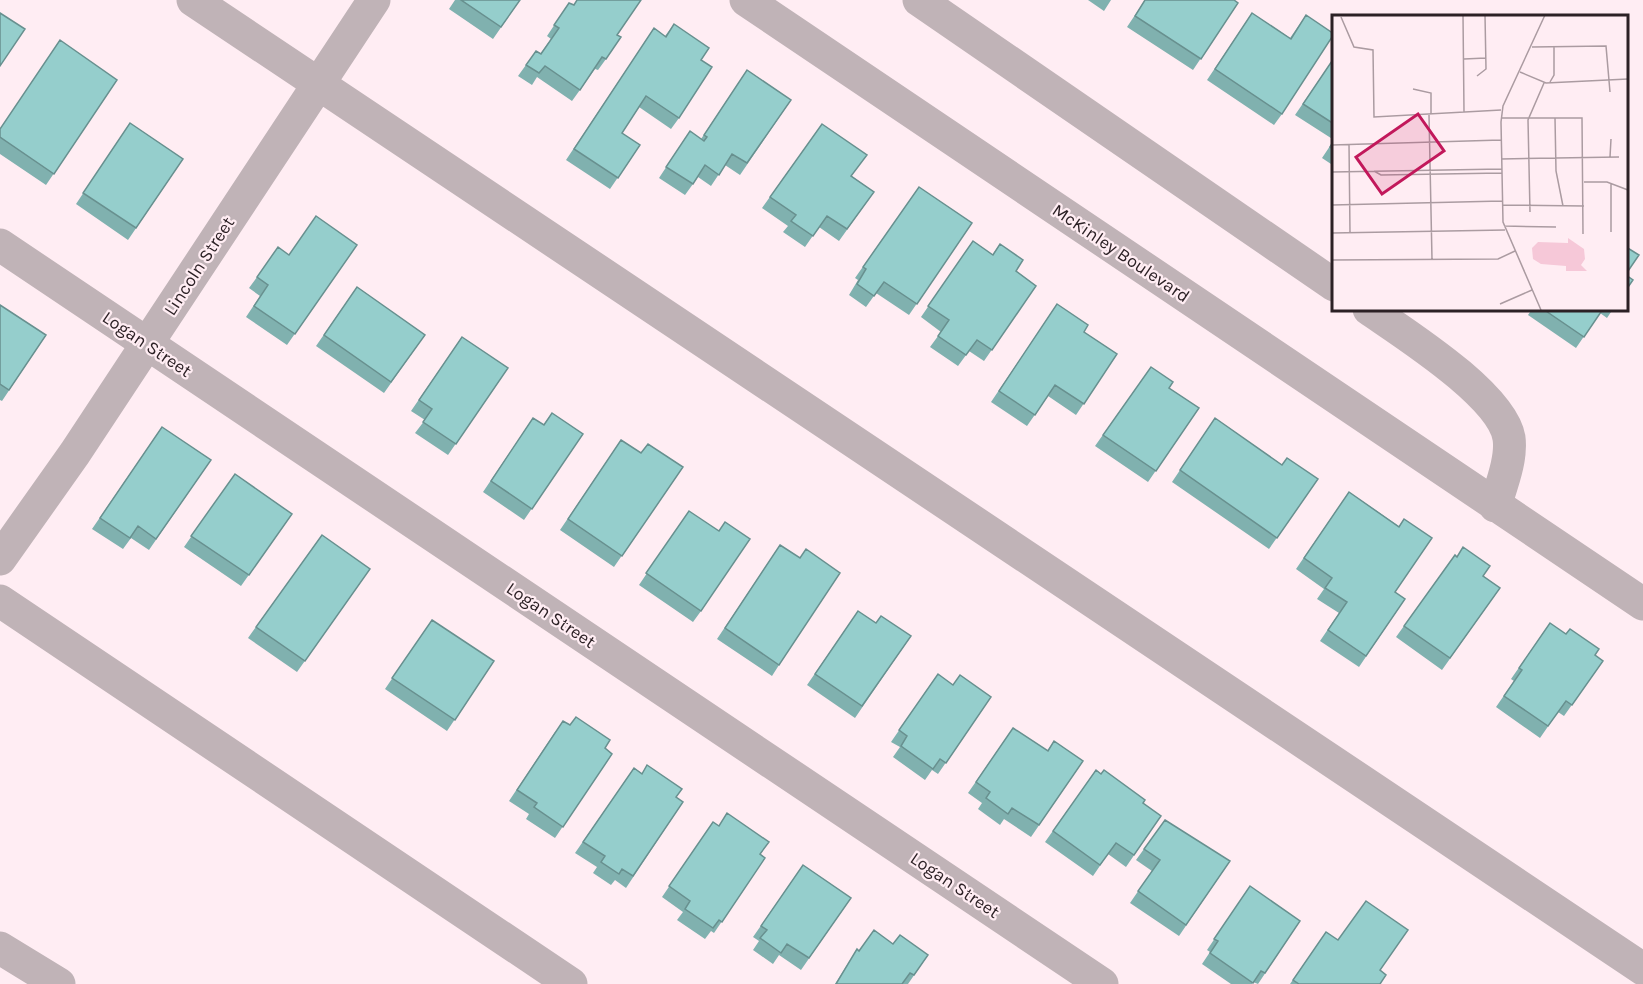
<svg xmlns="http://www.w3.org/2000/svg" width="1643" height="984" font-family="Karla,sans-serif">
<rect width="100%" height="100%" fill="#ffedf3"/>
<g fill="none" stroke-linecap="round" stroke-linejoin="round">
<!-- minor -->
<path stroke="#c0b3b7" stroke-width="33" d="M193 0 1643 969
M746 0 1643 604
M919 0 1334 285
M0 245 1102 984
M1369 309C1405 334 1502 395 1509 438 1512 459 1501 486 1495 506
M0 559 75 453 374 0
M0 601 571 984
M0 948 59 984"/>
</g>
<!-- wall -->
<path fill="#80b1af" d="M455 0H520L493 39 449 9Z
M1088 0H1111L1104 11Z
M1145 0 1238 3 1193 70 1127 27Z
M569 3 617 35 606 59 598 70 595 69 572 101 537 77 532 85 518 76 536 51 540 54 551 39 547 36Z
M1252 13 1290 38 1306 15 1282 114 1274 125 1207 80Z
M674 24 701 60 679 118 671 129 639 107 622 133 640 145 610 189 566 160 654 28 665 36Z
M1334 58V166L1322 158 1334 140 1295 115Z
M747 70 791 100 740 175 725 165 711 186 698 177 685 195 659 178 690 131 701 139Z
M117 80 46 185 0 154V128Z
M130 123 183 159 128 240 76 204Z
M822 124 852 176 874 192 839 241 819 227 805 247 783 232 788 226 762 208Z
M919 187 972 223 909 315 876 293 866 307 849 295 858 280 855 278Z
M973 241 992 255 1000 244 1016 271 1036 286 984 361 969 351 958 366 930 347 941 332 921 317Z
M357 245 287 345 246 317 260 296 249 288 257 277 289 255Z
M357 287 425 335 384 393 316 346Z
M1057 304 1084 332 1117 354 1076 415 1048 396 1027 426 991 402Z
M0 305 46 335 2 401 0 400Z
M1532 309H1613L1607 318 1600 313 1576 348 1528 315Z
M462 337 508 368 448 455 415 433 425 420 411 411Z
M1151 367 1169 388 1199 408 1148 482 1095 446Z
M552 413 583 434 524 520 483 492 533 418 543 425Z
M1215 418 1282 465 1318 479 1269 549 1172 482Z
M162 427 211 460 149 550 131 538 123 549 92 529Z
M621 440 641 453 683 467 614 567 560 530Z
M235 474 292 514 241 586 184 547Z
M1349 492 1399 526 1404 519 1395 592 1405 599 1359 667 1320 641 1339 613 1317 599 1324 589 1296 569Z
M689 511 701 611 693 622 639 585Z
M322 535 370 569 297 672 248 638Z
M780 545 779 665 772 676 717 639Z
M1455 555 1500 588 1442 670 1396 637Z
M858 611 876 623 911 636 855 718 807 685Z
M432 620 494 661 447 731 385 689Z
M1550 623 1603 661 1564 716 1558 712 1540 738 1496 707 1514 681 1511 679Z
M938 674 953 685 991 697 938 774 932 770 925 780 893 757 900 747 891 742Z
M570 725 612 754 555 838 526 819 529 814 509 801 555 732Z
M1013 728 1047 751 1054 741 1083 761 1031 837 1004 819 1000 825 978 809 982 803 968 793Z
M647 765 676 797 683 802 626 888 615 880 611 885 593 873 597 867 575 853 634 768 642 773Z
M1096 770 1161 816 1126 867 1108 854 1093 876 1045 842Z
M1165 820 1230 861 1179 936 1130 903 1152 871 1136 860Z
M713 822 765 858 714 933 711 931 705 939 677 920 683 912 662 897Z
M803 865 851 898 801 970 779 955 773 964 753 950 759 941 753 937Z
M1250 886 1300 921 1258 984 1253 982 1252 984H1231L1202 964 1210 952 1207 950Z
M1326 932 1380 970V984H1290Z
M857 949 859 951 928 955 908 984H835Z"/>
<!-- building -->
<path fill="#95cecc" stroke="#68908f" stroke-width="1.5" d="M461 0H520L501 27Z
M577 0H641L617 35 621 37 606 59 602 57 580 90 545 66 539 73 526 65 536 51 541 54 559 28 554 25 569 3 574 5Z
M1145 0H1234L1238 3 1201 59 1135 16Z
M0 13 25 29 0 66Z
M1252 13 1291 39 1306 15 1334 34 1282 114 1215 69Z
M674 24 709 48 701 60 712 67 679 118 646 96 622 133 640 145 618 178 574 149 654 28 666 37Z
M60 40 117 80 54 174 0 137V129Z
M1334 58V124L1303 104Z
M747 70 791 100 747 163 732 154 719 175 705 165 693 184 666 167 690 131 704 141 707 137 704 135Z
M130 123 183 159 136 228 83 193Z
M822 124 867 155 851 176 874 192 847 229 827 216 813 236 791 221 796 215 770 197Z
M1334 140V150L1330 147Z
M919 187 972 223 917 304 884 282 874 296 857 284 866 269 863 267Z
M316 216 357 245 295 334 254 306 268 285 257 277 278 247 289 255Z
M973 241 993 255 1000 244 1023 260 1016 271 1036 286 992 350 977 340 966 355 938 336 949 320 928 306Z
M1626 247 1639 255 1626 274Z
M1626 275 1633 280 1626 290Z
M357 287 425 335 391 382 324 335Z
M1057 304 1088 325 1084 332 1117 354 1084 404 1055 385 1035 415 999 391Z
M0 305 46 335 9 390 0 384Z
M1543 309H1603L1584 337Z
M462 337 508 368 456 444 423 422 432 409 419 400Z
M1151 367 1173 382 1169 388 1199 408 1156 471 1103 435Z
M552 413 583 434 532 509 491 481 533 418 544 425Z
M1215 418 1282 465 1287 458 1318 479 1277 538 1180 470Z
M162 427 211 460 156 539 138 526 130 538 100 518Z
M621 440 641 453 648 444 683 467 622 556 568 519Z
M235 474 292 514 249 575 191 536Z
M1349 492 1399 527 1404 519 1432 538 1395 592 1405 599 1366 656 1328 630 1347 602 1325 588 1332 578 1304 558Z
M689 511 719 531 725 522 750 539 701 611 646 573Z
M322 535 370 569 305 661 256 627Z
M780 545 800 558 806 549 840 573 779 665 725 628Z
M1463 547 1490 566 1483 576 1500 588 1450 658 1404 626 1455 555 1457 557Z
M858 611 876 623 881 616 911 636 862 706 815 674Z
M432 620 494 661 455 720 392 678Z
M1550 623 1566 634 1570 629 1599 649 1595 655 1603 661 1572 705 1566 701 1548 726 1504 696 1522 670 1519 668Z
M938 674 953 685 960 675 991 697 946 763 940 759 933 769 901 746 907 736 899 730Z
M576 717 610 740 605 748 612 754 563 827 534 807 537 803 517 790 563 721 570 725Z
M1013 728 1048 751 1054 741 1083 761 1039 825 1012 808 1008 814 986 798 990 792 976 782Z
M647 765 682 789 676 797 683 802 633 876 622 869 619 874 601 862 605 856 583 842 634 768 642 774Z
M1096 770 1101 774 1104 770 1145 800 1143 803 1161 816 1134 855 1116 843 1100 865 1053 831Z
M727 813 769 842 760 854 765 858 722 922 719 920 713 928 685 909 690 901 669 886 713 822 719 826Z
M1165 820 1230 861 1186 925 1138 891 1160 860 1144 849Z
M803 865 851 898 809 958 787 944 781 953 760 938 767 930 761 926Z
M1250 886 1300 921 1265 973 1261 971 1253 983 1210 953 1218 941 1214 939Z
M1366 901 1408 930 1380 970 1386 975 1380 984H1299L1293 980 1326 932 1338 940Z
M874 930 893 944 900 935 928 955 914 975 910 973 902 984H836L857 949 859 951Z"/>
<g text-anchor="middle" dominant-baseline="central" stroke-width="4.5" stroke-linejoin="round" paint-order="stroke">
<!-- street labels -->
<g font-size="18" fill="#2c2125" stroke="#ffedf3">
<text transform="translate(1121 253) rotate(34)">McKinley Boulevard</text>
<text transform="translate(199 266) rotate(-57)">Lincoln Street</text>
<text transform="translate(147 344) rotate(34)">Logan Street</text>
<text transform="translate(551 615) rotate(34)">Logan Street</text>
<text transform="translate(955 885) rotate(34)">Logan Street</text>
</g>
</g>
<!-- overview -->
<g transform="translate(1332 15)">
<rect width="296" height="296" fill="#ffedf3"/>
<path d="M236 223 252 234 253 244 249 250 255 256H234V251L209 249 201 244 200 233 206 227 236 228Z" fill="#f6c8d8"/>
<path fill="none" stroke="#ab9ba1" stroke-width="1.5" d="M131 0 132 97M9 2 22 32 41 35 42 102 169 95M200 32 274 31 278 77M132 44 154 43M188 57 214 68 296 64M145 61 154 54 153 0M218 67 222 60V32M81 74 99 78V99M97 100 100 244M169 103H250L251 219M223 103 224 156 231 191M17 129 18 218M0 130 169 125M278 142 279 124M169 144 287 142M42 156 49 160 170 158M0 157 170 154M252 167H275L296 175M279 168V217M0 190 170 186M170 190 252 191M198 197 196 105 212 68M172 211 224 212M0 218 173 215M0 245 166 244 183 236M168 289 200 275M209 295 171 207 169 107 171 91 213 0"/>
<path fill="#c2185b" fill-opacity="0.15" stroke="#c2185b" stroke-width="3" d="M86 99 112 136 50 179 24 142Z"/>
<rect width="296" height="296" fill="none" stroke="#2c2125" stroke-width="3"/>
</g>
</svg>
